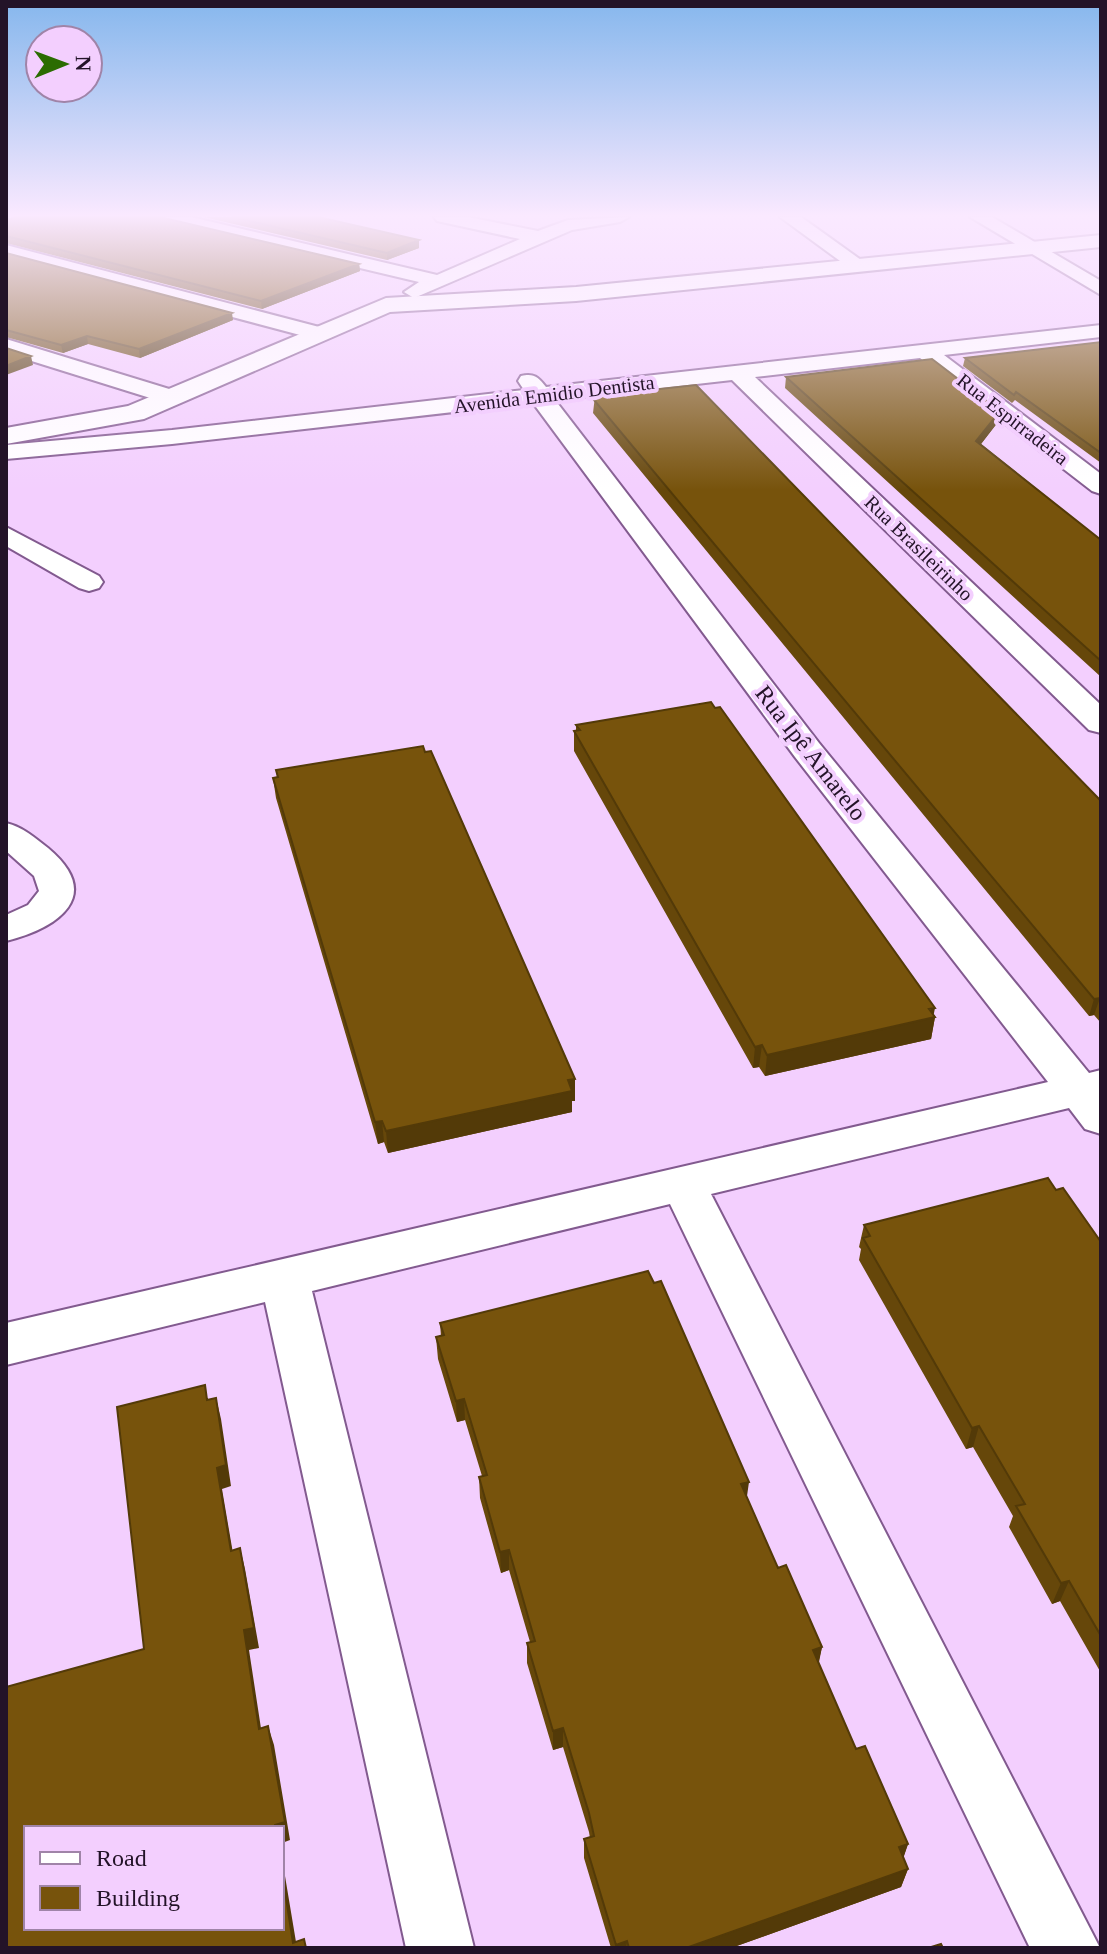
<svg xmlns="http://www.w3.org/2000/svg" width="1107" height="1954" font-family="Georgia,serif">
<rect width="100%" height="100%" fill="#f3cffe"/>
<g fill="none" stroke-linecap="round" stroke-linejoin="round">
<defs>
<path id="street" d="M159 217H191L437 275 520 239 437 221 434 217H468L538 231 568 220 629 217 620 222 572 230 414 298 404 292 419 282 162 221Z
M780 217H801L868 265 858 271 851 269Z
M970 217H992L1101 281V295Z
M6 245 323 328 326 333 315 339 6 257Z
M1101 325V337L944 355 1101 474V494L1092 491 920 358 755 377 1101 705V733L1089 730 732 380 555 400 819 743 1089 1073 1101 1070V1134L1085 1129 1069 1108 711 1194 1100 1948H1030L670 1204 312 1291 474 1948H406L265 1302 6 1365V1323L1048 1082 795 757 533 403 172 444 6 459V445L172 430 524 390 518 381 521 376C534 373 538 377 546 387Z
M6 339 179 392 183 397 179 402H163L6 353Z
M6 527 99 576 103 582 99 588 89 591 79 588 6 546Z
M6 823C23 827 35 838 48 848 105 896 58 928 6 941V915L28 905 39 891 34 876 6 851Z"/>
<path id="secondary" d="M1101 235V247L576 301 390 312 144 419 6 444V428L128 406 386 298 576 287Z"/>
</defs>
<!-- street casing -->
<use href="#street" stroke="#825a8f" stroke-width="4"/>
<!-- secondary casing -->
<use href="#secondary" stroke="#825a8f" stroke-width="4"/>
<!-- street -->
<use href="#street" fill="#fff" fill-rule="evenodd"/>
<!-- secondary -->
<use href="#secondary" fill="#fff" fill-rule="evenodd"/>
</g>
<!-- wall -->
<path fill="#66470a" d="M204 217H318L419 248 387 260Z
M6 220 359 264 360 271 262 309 6 243Z
M6 253 233 320 140 358 88 344 63 353 6 337Z
M1101 342V463L1015 400 1012 403 963 366 965 358Z
M786 377 1000 411 998 422 981 444 1101 540V677L785 388Z
M595 396 1101 801V1023L1094 1015 1089 1016 593 413Z
M576 725 934 1015 935 1017 931 1039 765 1076 759 1067 753 1068 574 751V731H576Z
M276 770 575 1079V1101H572V1112L388 1153 384 1142 378 1144 276 798 273 778 277 777Z
M1056 1190 1101 1242V1673L1060 1601 1052 1604 1009 1527 1013 1516 973 1447 966 1449 859 1260 861 1249 859 1247 864 1225Z
M440 1323 747 1498 778 1568 822 1647 818 1664 856 1749 908 1844 903 1858 908 1869 901 1887 731 1948H611L584 1858V1839L590 1838 589 1832 563 1747 553 1750 527 1663V1643L530 1642 509 1570 501 1573 480 1498 479 1477 482 1476 465 1420 457 1422 438 1359 436 1337 441 1336Z"/>
<!-- shaded-wall -->
<path fill="#533a08" d="M419 240V248L387 260V253Z
M359 264 360 271 262 309 261 301Z
M232 313 233 320 140 358 139 349Z
M87 336 88 344 63 353 61 345Z
M31 356 33 365 6 375V366Z
M1000 411 998 422 974 453 976 441Z
M1100 998 1094 1015 1089 1016 1094 999Z
M935 1008 933 1018 935 1017 931 1039 765 1076 767 1055Z
M762 1045 759 1067 753 1068 755 1047Z
M575 1079V1101H572V1112L388 1153 386 1131Z
M382 1121 384 1142 378 1144 375 1122Z
M216 1398 221 1419 231 1486 222 1489 236 1571 231 1551 217 1468Z
M464 1399 465 1420 457 1422 456 1401Z
M979 1426 973 1447 966 1449 972 1428Z
M749 1482 746 1503 741 1484Z
M240 1548 245 1569 259 1648 249 1650 264 1748 259 1729 244 1630Z
M509 1550V1570L501 1573 500 1552Z
M1069 1581 1060 1601 1052 1604 1061 1583Z
M822 1647 818 1667 813 1650Z
M268 1726 274 1745 290 1840 282 1843V1828H275Z
M563 1728V1747L553 1750V1731Z
M908 1844 902 1862 899 1847Z
M282 1858 297 1948 293 1943 282 1872Z
M908 1869 901 1887 731 1948H686Z
M627 1941 626 1948H616V1945Z"/>
<!-- building -->
<path fill="#77530c" stroke="#533a08" stroke-width="2" d="M17 217H160L359 264 261 301 6 236V220Z
M233 217H318L419 240 387 253Z
M6 253 232 313 139 349 87 336 61 345 6 330Z
M1101 342V453L1016 392 1014 395 965 358Z
M6 348 31 356 6 366Z
M932 359 1000 411 976 441 1101 540V661L786 377Z
M696 385 1101 801V999L1100 998 1094 999 594 400 597 399 595 396Z
M711 702 715 708 720 707 935 1008 929 1009 935 1017 767 1055 762 1045 755 1047 574 731 580 730 576 725Z
M423 746 425 752 431 751 575 1079 568 1080 572 1091 386 1131 382 1121 375 1122 273 778 278 777 276 770Z
M1048 1178 1056 1190 1063 1188 1101 1242V1636L1069 1581 1061 1583 1016 1506 1025 1504 979 1426 972 1428 863 1238 870 1236 864 1225Z
M648 1271 654 1283 661 1281 749 1482 741 1484 778 1568 786 1565 822 1647 813 1650 856 1749 865 1746 908 1844 899 1847 908 1869 686 1948H629L627 1941 616 1945 584 1839 594 1836 589 1813 563 1728 553 1731 527 1643 535 1641 509 1550 500 1552 479 1477 487 1475 464 1399 456 1401 436 1337 444 1335 440 1323Z
M205 1385 207 1400 216 1398 226 1465 217 1468 231 1551 240 1548 254 1628 244 1630 259 1729 268 1726 285 1822 275 1825V1828H26V1928H282V1872L293 1943 304 1939 306 1948H6V1687L144 1649 117 1407Z
M941 1944 943 1948H928Z"/>
<!-- sky -->
<linearGradient id="sky" x2="0" y2="1"><stop stop-color="#86b7ed"/><stop offset="0.44" stop-color="#fae9ff"/><stop offset="1" stop-color="#fae9ff" stop-opacity="0"/></linearGradient>
<rect width="1107" height="490" fill="url(#sky)"/>
<g text-anchor="middle" dominant-baseline="central" stroke-width="8" stroke-linejoin="round" paint-order="stroke">
<!-- far-street labels -->
<g font-size="20" fill="#231328" stroke="#f3cffe">
<text transform="translate(554 394) rotate(-7)">Avenida Emidio Dentista</text>
<text transform="translate(1013 419) rotate(38)">Rua Espirradeira</text>
<text transform="translate(919 548) rotate(44)">Rua Brasileirinho</text>
</g>
<!-- street labels -->
<g font-size="24" fill="#231328" stroke="#f3cffe">
<text transform="translate(811 753) rotate(52)">Rua Ipê Amarelo</text>
</g>
</g>
<!-- border -->
<rect width="1107" height="1954" fill="none" stroke="#231328" stroke-width="16"/>
<!-- legend -->
<rect x="24" y="1826" width="260" height="104" fill="#f3cffe" stroke="#a084a8" stroke-width="2"/>
<rect x="40" y="1852" width="40" height="12" fill="#ffffff" stroke="#a084a8" stroke-width="2"/>
<text x="96" y="1866" font-size="24" fill="#231328">Road</text>
<rect x="40" y="1886" width="40" height="24" fill="#77530c" stroke="#a084a8" stroke-width="2"/>
<text x="96" y="1906" font-size="24" fill="#231328">Building</text>
<!-- north arrow -->
<g transform="translate(64 64) rotate(89)"><circle r="38" fill="#f3cffe" stroke="#a084a8" stroke-width="2"/>
<path d="M0-6L14 30L0 20L-14 30Z" fill="#2b6c01"/>
<text y="-12" font-size="22" font-weight="bold" text-anchor="middle" fill="#231328">N</text>
</g>
</svg>
